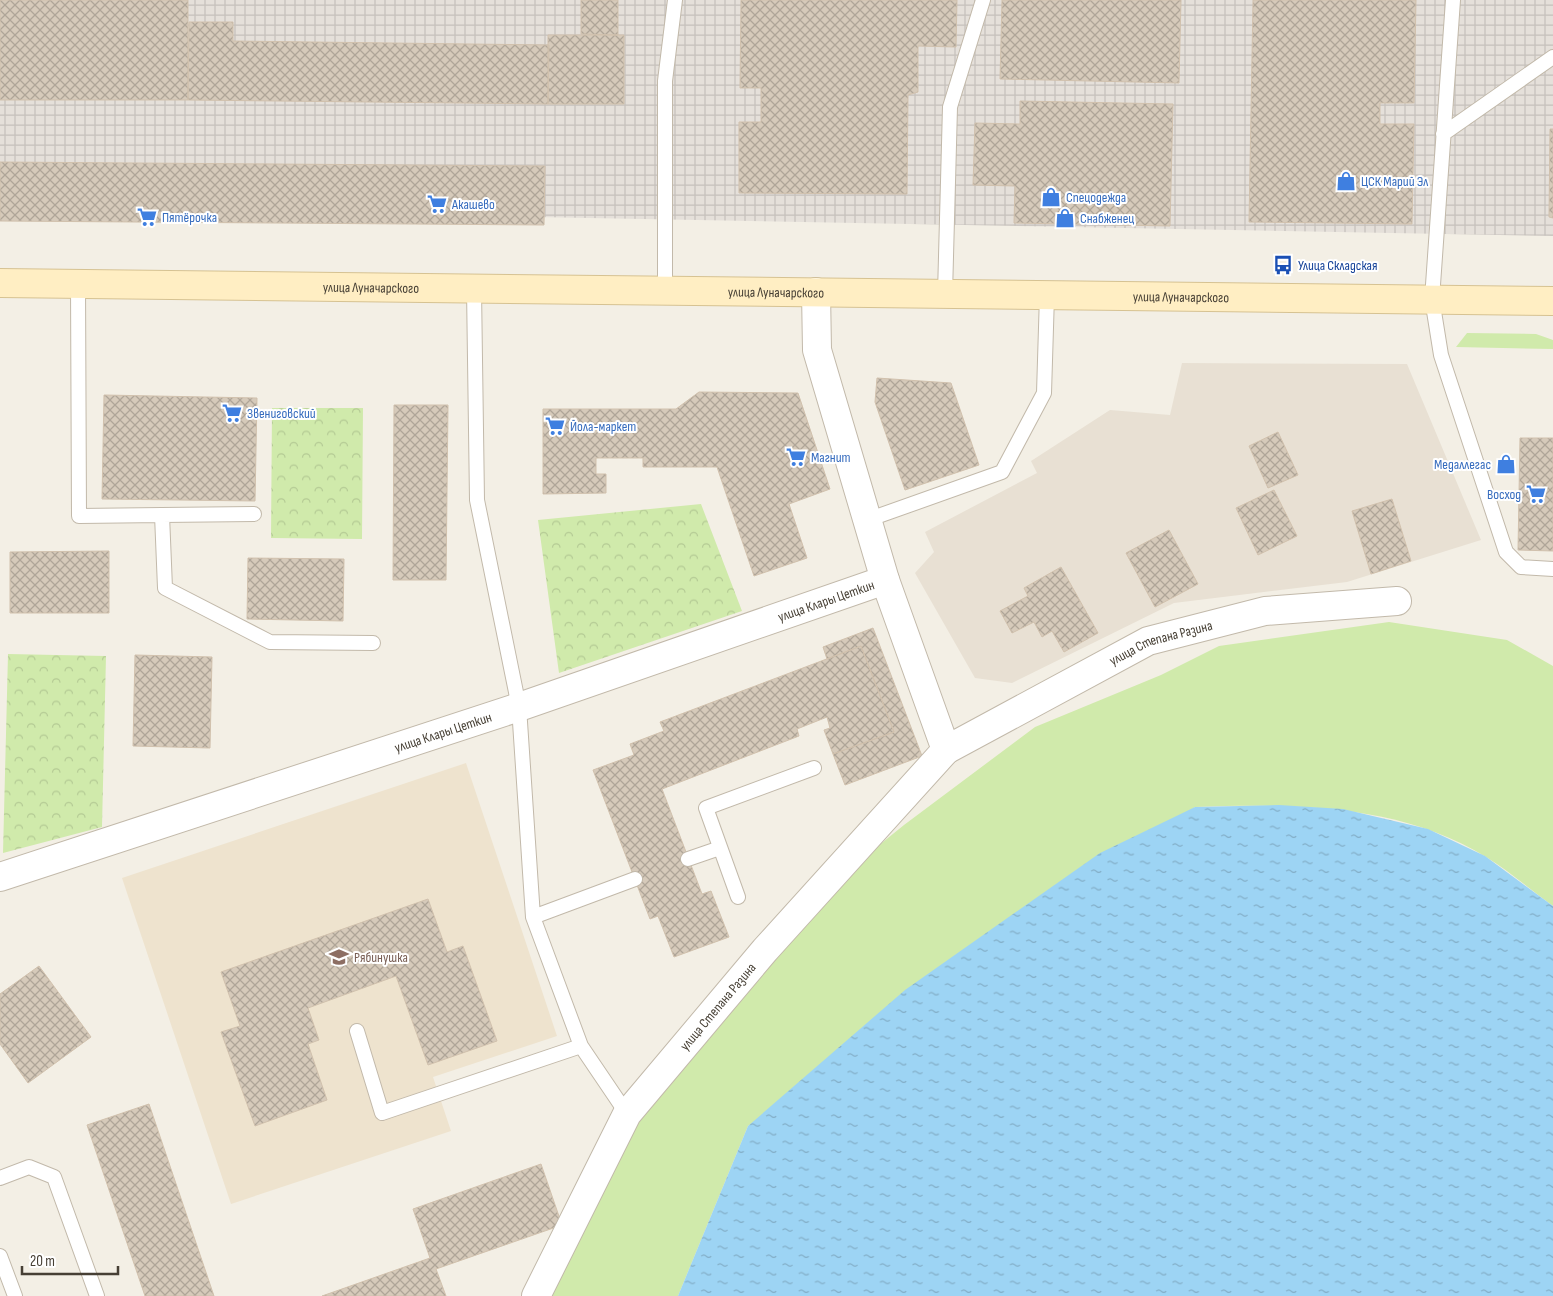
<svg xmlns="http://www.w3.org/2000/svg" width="1553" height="1296" font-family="'Sofia Sans Condensed',sans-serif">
<defs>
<pattern id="industrial-grid" width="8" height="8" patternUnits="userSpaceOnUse" patternTransform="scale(1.25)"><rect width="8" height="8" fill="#e5e0da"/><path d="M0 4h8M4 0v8" fill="none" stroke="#c6c1bc"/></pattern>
<pattern id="park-crowns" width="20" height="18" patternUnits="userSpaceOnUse" patternTransform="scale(1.25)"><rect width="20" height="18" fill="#d0eaab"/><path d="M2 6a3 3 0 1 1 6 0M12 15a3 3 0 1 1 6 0" fill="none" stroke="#b4ca94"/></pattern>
<pattern id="water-ripples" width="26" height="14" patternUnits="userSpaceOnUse" patternTransform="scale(1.25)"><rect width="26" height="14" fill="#9dd4f4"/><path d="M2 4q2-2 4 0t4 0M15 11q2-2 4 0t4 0" fill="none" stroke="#82adc6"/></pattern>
<pattern id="building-cross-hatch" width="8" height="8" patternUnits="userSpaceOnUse" patternTransform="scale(1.25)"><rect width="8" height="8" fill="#d6caba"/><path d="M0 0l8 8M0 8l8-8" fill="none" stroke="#afa598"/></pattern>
</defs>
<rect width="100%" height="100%" fill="#f3efe5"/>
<!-- residential -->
<path fill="#e8e0d3" d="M1182 363 1407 364 1481 540 1347 582 1174 603 1012 683 975 678 915 573 934 552 925 532 1037 473 1031 461 1110 410 1170 415Z"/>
<!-- industrial -->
<path fill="url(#industrial-grid)" d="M0 0H1553V236L0 207Z"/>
<!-- education -->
<path fill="#eee3ce" d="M466 763 557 1036 433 1077 451 1131 231 1204 122 878Z"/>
<!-- grass -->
<path fill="#d0eaab" d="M1467 333 1536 334 1553 340V349L1456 347Z
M1389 622 1507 640 1553 666V906C1531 890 1509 871 1486 857 1399 803 1293 804 1195 807L748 1126 678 1296H536L627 1114 831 884 904 825 1035 727 1161 675 1219 646Z"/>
<!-- park -->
<path fill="url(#park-crowns)" d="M272 408H363L362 539 271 538Z
M701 504 742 611 559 673 538 520Z
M8 654 106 656 102 827 3 853Z"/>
<!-- water -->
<path fill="url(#water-ripples)" d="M1279 805 1343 809 1428 829 1485 856 1553 906V1296H678L748 1126 905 990 1100 853 1195 807Z"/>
<!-- building -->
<path fill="url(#building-cross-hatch)" stroke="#d1c1ad" d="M0 0H188V100H0Z
M581 0H618V35L581 34Z
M741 0H957L956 47 918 46V92L908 95 907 194 739 193V122H761V88H740Z
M1002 0H1181L1179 83 1000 79Z
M1253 0H1416L1414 103H1380V124H1414L1412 224 1249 222Z
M189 22H233V41L549 45 548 104 188 100Z
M548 35H624V104H548Z
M1020 101 1173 104 1170 226 1014 223 1015 186 973 185 975 123 1020 124Z
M1550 129H1553V218L1549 217Z
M0 162 545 166 544 225 0 221Z
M877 378 951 383 979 465 905 490 875 402Z
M699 392 798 393 830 489 789 504 807 558 754 576 717 467H643V458H596V474H606V493L543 494V409H676Z
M104 395 257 398 255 501 102 499Z
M394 405H448L446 580H393Z
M1278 432 1298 475 1268 488 1249 446Z
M1520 438H1553V551L1518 550Z
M1274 490 1297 536 1258 555 1236 508Z
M1392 499 1411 561 1371 574 1352 511Z
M1169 530 1198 584 1155 607 1126 553Z
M109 551V613H10V552Z
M248 558 344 559 343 621 247 619Z
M1061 567 1098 633 1064 652 1052 631 1042 637 1034 622 1012 633 1000 611 1028 596 1024 588Z
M873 628 922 756 845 785 833 754 894 732 861 646 827 659 823 647Z
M861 646 894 732 833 754 824 730 830 728 827 717 797 729 799 736 662 789 702 894 711 891 729 937 674 957 658 916 650 919 593 770 634 755 630 744 664 731 660 722Z
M135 655 212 657 210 748 133 746Z
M428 899 447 952 463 946 497 1041 428 1065 396 976 308 1008 319 1040 308 1044 327 1100 255 1126 221 1032 240 1026 221 972Z
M39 966 91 1037 28 1083 0 1044V994Z
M149 1104 214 1296H145L87 1125Z
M541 1164 562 1225 436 1269 446 1296H322L430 1258 413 1209Z"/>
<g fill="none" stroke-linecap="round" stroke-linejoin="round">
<defs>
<path id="service" d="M1453 0 1432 299 1441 355 1506 552 1521 567 1553 569
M1443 134 1553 57
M78 284 79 516 162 515 165 588 270 642 373 643
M474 289 477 500 519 707 533 917 581 1046 627 1114
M665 291V81L675 0
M945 294 950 107 983 0
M162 515 254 514
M867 520 1002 472 1044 393 1047 295
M688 859 720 848
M738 897 706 808 814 768
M533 917 635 879
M357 1031 382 1113 581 1046
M0 1178 29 1167 54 1177 97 1296
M0 1256 15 1296"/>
<g id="minor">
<path id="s1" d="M946 750 1148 641 1265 611 1397 601"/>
<path id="s2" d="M0 877 519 707 885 580"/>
<path id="s3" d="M536 1296 627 1114 765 950 946 750 885 580 817 350 816 292"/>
</g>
<g id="secondary">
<path id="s4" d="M0 283 1553 301"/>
</g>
</defs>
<!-- service casing -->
<use href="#service" stroke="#c2b9aa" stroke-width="16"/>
<!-- minor casing -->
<use href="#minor" stroke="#c2b9aa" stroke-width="30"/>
<!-- secondary casing -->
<use href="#secondary" stroke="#d6c292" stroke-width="30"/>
<!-- service -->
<use href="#service" stroke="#fff" stroke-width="14"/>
<!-- minor -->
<use href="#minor" stroke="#fff" stroke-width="28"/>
<!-- secondary -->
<use href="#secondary" stroke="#ffeec3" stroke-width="28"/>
</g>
<!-- icons -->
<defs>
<symbol id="shop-bare" viewBox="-9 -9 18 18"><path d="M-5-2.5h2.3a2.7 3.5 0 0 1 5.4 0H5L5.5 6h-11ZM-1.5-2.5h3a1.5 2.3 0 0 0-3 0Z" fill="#3f7fe0" stroke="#fff" stroke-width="2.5" paint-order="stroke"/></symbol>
<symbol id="supermarket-bare" viewBox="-9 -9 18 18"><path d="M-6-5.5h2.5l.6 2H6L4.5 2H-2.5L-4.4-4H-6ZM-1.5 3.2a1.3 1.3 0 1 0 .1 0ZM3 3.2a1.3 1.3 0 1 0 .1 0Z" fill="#3f7fe0" stroke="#fff" stroke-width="2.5" paint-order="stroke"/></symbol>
<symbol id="bus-bare" viewBox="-9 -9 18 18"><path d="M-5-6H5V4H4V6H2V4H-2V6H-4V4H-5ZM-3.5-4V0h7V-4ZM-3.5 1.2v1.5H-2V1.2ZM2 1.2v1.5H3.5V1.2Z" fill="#1a4fb4" stroke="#fff" stroke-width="2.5" paint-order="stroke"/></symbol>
<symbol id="school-bare" viewBox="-9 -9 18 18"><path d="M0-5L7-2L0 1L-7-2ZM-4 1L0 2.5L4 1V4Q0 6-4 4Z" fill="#8d6e63" stroke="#fff" stroke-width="2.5" paint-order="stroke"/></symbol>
</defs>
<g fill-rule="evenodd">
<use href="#shop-bare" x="1332" y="167" width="28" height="28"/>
<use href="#shop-bare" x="1037" y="183" width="28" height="28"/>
<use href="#supermarket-bare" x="423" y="190" width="28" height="28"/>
<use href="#supermarket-bare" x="133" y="203" width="28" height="28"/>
<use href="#shop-bare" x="1051" y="204" width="28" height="28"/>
<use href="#bus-bare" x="1269" y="251" width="28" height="28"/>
<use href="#supermarket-bare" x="218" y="399" width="28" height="28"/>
<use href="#supermarket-bare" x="541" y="412" width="28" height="28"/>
<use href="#supermarket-bare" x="782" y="443" width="28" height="28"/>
<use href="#shop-bare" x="1492" y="450" width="28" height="28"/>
<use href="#supermarket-bare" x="1522" y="480" width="28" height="28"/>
<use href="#school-bare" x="325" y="943" width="28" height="28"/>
</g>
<g text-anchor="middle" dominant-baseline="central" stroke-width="4" stroke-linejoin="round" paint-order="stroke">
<!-- shop labels -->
<g font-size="14" fill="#366cbe" stroke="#fff" text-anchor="start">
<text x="1361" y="181">ЦСК Марий Эл</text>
<text x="1066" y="197">Спецодежда</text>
<text x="452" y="204">Акашево</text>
<text x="162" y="217">Пятёрочка</text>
<text x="1080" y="218">Снабженец</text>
<text x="247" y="413">Звениговский</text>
<text x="570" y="426">Йола-маркет</text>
<text x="811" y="457">Магнит</text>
<text x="1491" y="464" text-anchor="end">Медаллегас</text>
<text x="1521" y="494" text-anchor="end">Восход</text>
</g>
<!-- transit labels -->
<g font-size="14" fill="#164399" stroke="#fff" text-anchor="start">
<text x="1298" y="265">Улица Складская</text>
</g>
<!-- street labels -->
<g font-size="14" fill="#463f34" stroke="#fff">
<text stroke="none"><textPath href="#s4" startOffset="371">улица Луначарского</textPath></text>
<text stroke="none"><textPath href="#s4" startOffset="776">улица Луначарского</textPath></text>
<text stroke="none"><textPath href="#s4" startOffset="1181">улица Луначарского</textPath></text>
<text stroke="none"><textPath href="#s2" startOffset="871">улица Клары Цеткин</textPath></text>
<text stroke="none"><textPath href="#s1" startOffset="241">улица Степана Разина</textPath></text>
<text stroke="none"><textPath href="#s2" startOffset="466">улица Клары Цеткин</textPath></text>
<text stroke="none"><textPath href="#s3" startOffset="344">улица Степана Разина</textPath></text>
</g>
<!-- education labels -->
<g font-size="14" fill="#785e54" stroke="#fff" text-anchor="start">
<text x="354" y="957">Рябинушка</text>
</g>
</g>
<!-- scale -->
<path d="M22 1266v8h96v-8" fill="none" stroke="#463f34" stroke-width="2.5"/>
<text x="30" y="1266" font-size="15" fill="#463f34" stroke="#ffffff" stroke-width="4" paint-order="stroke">20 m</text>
</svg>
